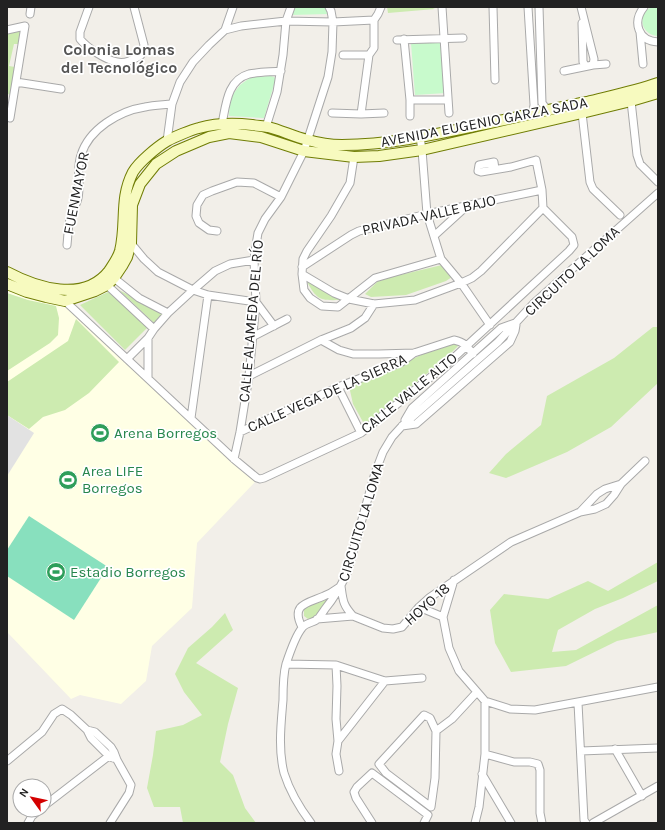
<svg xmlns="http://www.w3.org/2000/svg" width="665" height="830" font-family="Karla,sans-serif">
<rect width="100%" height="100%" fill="#f2efe9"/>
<!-- education -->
<path fill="#ffffe5" d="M7 287 64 304 232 463 255 482 197 543 192 608 152 646 146 681 121 704 80 695 71 699 7 632Z"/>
<!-- grass -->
<path fill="#cdebb0" d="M387 7H430L435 9 388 13Z
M22 29 19 44H14L9 66 15 67 11 96 7 93V31Z
M442 265 452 277 446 281 406 295 371 297 365 294 379 280Z
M306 280 341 298 339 300C318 301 316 298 306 280Z
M119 290 165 314 155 324Z
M108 292 117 298 147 328 125 350 80 305Z
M7 293 28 300 56 306 59 318 58 335 50 343 7 371Z
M76 319 119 362 89 393 65 410 43 417 29 429 7 415V382L68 341Z
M653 327H658V383L611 427 567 452 506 478 489 473 506 454 541 425 547 396 614 358Z
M456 342 459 345 447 357 367 423 363 422 353 404 349 386 401 364 446 344Z
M658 562V581L623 598 595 609 558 630 552 652 576 650 658 605V632L617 641 566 666 511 672 495 643 490 610 504 594 548 599 588 581 608 591Z
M333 595C326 604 320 618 308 619L304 616V609L314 603Z
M225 613 233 630 196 663 238 688 228 724 220 762 233 775 245 808 256 823H183L180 807H154L147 788 153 755 156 731 183 725 202 715 184 692 175 674 188 648 212 627Z"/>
<!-- park -->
<path fill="#c8facc" d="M296 7H327L328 14 291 15Z
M652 7H658V36C641 35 636 14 652 7Z
M441 39 446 93 415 95 411 43Z
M271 76 276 78 264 118 229 116 230 98 240 85 251 77Z"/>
<!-- pitch -->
<path fill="#88e0be" d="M29 516 108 567 74 620 7 576V550Z"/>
<!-- parking -->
<path fill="#e2e2e2" d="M7 415 34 433 7 476Z"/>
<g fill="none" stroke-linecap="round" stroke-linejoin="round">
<defs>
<path id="street" d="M89 7 80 32V39C87 48 106 60 117 62 126 64 134 59 141 55L144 45 134 7
M442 7 449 113
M493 7 495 80
M539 7 542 103 545 107 550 110
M581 7 594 59 593 65
M644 7C632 22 638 41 658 42
M30 14 31 7
M582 23 583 62 586 66
M7 30 25 26 10 118
M225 30 233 7
M640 32 643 64
M404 39 410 100V116
M397 40 463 38
M343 55H369
M564 71 593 65 606 64
M16 82 61 89
M410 100H448
M631 101 637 155 640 164 658 182
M332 113 361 114 384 113
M582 113 590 182 593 189 620 215
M361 114 369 55 374 48V20
M528 114 533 111 534 105 528 7
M222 124C226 105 227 80 249 74 258 72 272 72 281 71
M266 127 277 92 283 55 286 21 291 7
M420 137 422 150 427 214 441 259 461 283 490 325
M167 141 172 104 180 82 193 62 209 45 225 30 241 26 286 21 333 22 374 20 378 14 381 7
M354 157 350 183 331 216 307 251 303 259 302 274 334 293 349 299 374 304 415 300 461 283 472 278 481 271 543 208
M217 231 209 230 199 223 196 216 197 205 203 195 212 191 237 182 254 183 281 197
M434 236 468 205
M129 241 144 259 158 272 193 290 208 295 256 302 274 326
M67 245C68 235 68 225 71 215 73 209 77 204 78 198 81 184 76 168 81 155 89 129 119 111 145 107 154 105 163 105 172 104
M302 267 351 235 359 231 427 214 542 190
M302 274 304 290 310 298 322 306 338 307 375 278 441 259
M114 278 139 298 168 313
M107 285 154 329
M65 301 234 459 257 478 260 479 264 478 361 433 447 364 569 251 574 245 572 237 543 208 542 190 536 160 511 167 481 172 478 171 479 165 494 162 495 169
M252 337 287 319
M148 338V378
M321 340 339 350 353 354H379L414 353 454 340C464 342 467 346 473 354
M127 359 148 338 154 329 168 313 193 290 215 271 230 264 254 260
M249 376 321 340 351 328 365 318 374 304
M338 387 361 433
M191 418 208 295
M405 420 412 408 501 328 515 323
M402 426 416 424 510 342 515 331 516 325
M240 432 338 387 402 362 414 353
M234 459 240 432 249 376 256 302 254 260 255 251 258 233 265 219 281 197 304 151 328 77 332 52 333 22 331 11 329 7
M580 512 597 494 605 489 621 484
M454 580 443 617 449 648 459 671 485 701 510 709 535 710 658 687
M341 586C343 601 343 605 353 616
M419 607 443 617
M317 619 353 616 383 628 393 629 402 627 419 607 429 598 511 542 580 512 595 509 606 504 614 495 621 484 645 461
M302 627C290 604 308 603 324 596 329 594 334 591 338 588
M286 664 336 665 385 681 422 678
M336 665 337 686 336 719 338 741 336 754 339 771
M578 703 584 820 586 823
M424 715 430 718 436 731 435 778 431 807 386 773 379 764Z
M87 730 91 738 109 756 113 758
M436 731 452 719 477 692
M338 741 385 681
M615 749 642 796
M581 751 658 748
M485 754 514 762H530L538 764 540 770V813L542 823
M7 761 42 732 54 714 62 709 71 715 87 730 95 732 111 747 114 752 117 760 131 785 129 793 110 823
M482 774 511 823
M44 806 114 752
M28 823 32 816 39 810
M311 823C299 807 290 792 284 773 278 749 281 724 283 700 283 688 283 675 286 664 289 655 296 635 302 628 305 623 313 623 318 619 320 616 323 612 325 609 334 598 341 586 347 573L375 473 383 452 392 437 402 426 498 342 535 302 658 193
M372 823 356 798 354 792 357 787 372 773 428 815 424 823
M475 823 479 807 485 754V701
M593 823 658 786"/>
<path id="secondary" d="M7 272C37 288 84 303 109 271 113 265 118 258 120 251 127 223 119 199 133 172 139 162 157 147 167 141 174 137 191 130 199 128 217 123 234 123 252 125 257 126 263 126 268 127 281 130 294 137 308 140 318 143 331 145 342 145 398 145 454 130 509 119 535 113 561 107 587 102 611 96 635 91 658 83
M7 284 27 292 46 297 65 301 95 291 107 285 114 278 122 266 127 257 131 243 132 205 140 184 156 164 176 151 209 137 229 133 261 137 304 151 354 157 379 156 422 150 582 113 631 101 658 93"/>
</defs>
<!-- street casing -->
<use href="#street" stroke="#a9a9a9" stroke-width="9"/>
<!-- secondary casing -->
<use href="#secondary" stroke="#707d05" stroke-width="12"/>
<!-- street -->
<use href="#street" stroke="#fff" stroke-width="7"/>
<!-- secondary -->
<use href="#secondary" stroke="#f7fabf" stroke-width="10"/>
</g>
<!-- icons -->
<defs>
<symbol id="stadium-disc" viewBox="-11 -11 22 22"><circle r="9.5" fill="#2e9e5b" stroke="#fff"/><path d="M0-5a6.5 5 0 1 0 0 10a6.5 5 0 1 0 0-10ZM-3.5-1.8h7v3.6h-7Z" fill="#fff"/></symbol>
</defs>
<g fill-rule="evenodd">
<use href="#stadium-disc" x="89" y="422" width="22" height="22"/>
<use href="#stadium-disc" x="57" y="469" width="22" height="22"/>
<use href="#stadium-disc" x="45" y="561" width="22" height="22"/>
</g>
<g text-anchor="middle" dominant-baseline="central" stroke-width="3.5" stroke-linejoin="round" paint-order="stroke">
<!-- street labels -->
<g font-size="15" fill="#222" stroke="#fff">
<text transform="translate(484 122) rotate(-11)">AVENIDA EUGENIO GARZA SADA</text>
<text transform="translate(76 193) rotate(-79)">FUENMAYOR</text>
<text transform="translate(429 215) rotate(-13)">PRIVADA VALLE BAJO</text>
<text transform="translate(572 271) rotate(-43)">CIRCUITO LA LOMA</text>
<text transform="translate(251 321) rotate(-85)">CALLE ALAMEDA DEL RÍO</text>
<text transform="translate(327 393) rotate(-24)">CALLE VEGA DE LA SIERRA</text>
<text transform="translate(409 393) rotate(-39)">CALLE VALLE ALTO</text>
<text transform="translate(361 522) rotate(-73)">CIRCUITO LA LOMA</text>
<text transform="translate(427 604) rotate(-42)">HOYO 18</text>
</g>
<!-- leisure labels -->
<g font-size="15" fill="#27864d" stroke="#fff" text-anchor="start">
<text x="114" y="433">Arena Borregos</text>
<text x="82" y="471">Area LIFE<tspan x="82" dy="17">Borregos</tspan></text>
<text x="70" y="572">Estadio Borregos</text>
</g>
<!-- neighbourhood labels -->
<g font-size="16" font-weight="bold" fill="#555" stroke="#fff">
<text x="119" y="49">Colonia Lomas<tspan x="119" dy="18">del Tecnológico</tspan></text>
</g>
</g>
<!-- border -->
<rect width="665" height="830" fill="none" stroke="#222222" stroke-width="16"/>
<!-- north arrow -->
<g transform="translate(32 798) rotate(303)"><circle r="19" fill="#ffffff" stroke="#a7a7a7"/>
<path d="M0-3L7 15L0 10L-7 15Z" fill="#d40000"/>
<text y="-6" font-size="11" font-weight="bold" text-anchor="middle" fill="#222222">N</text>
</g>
</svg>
